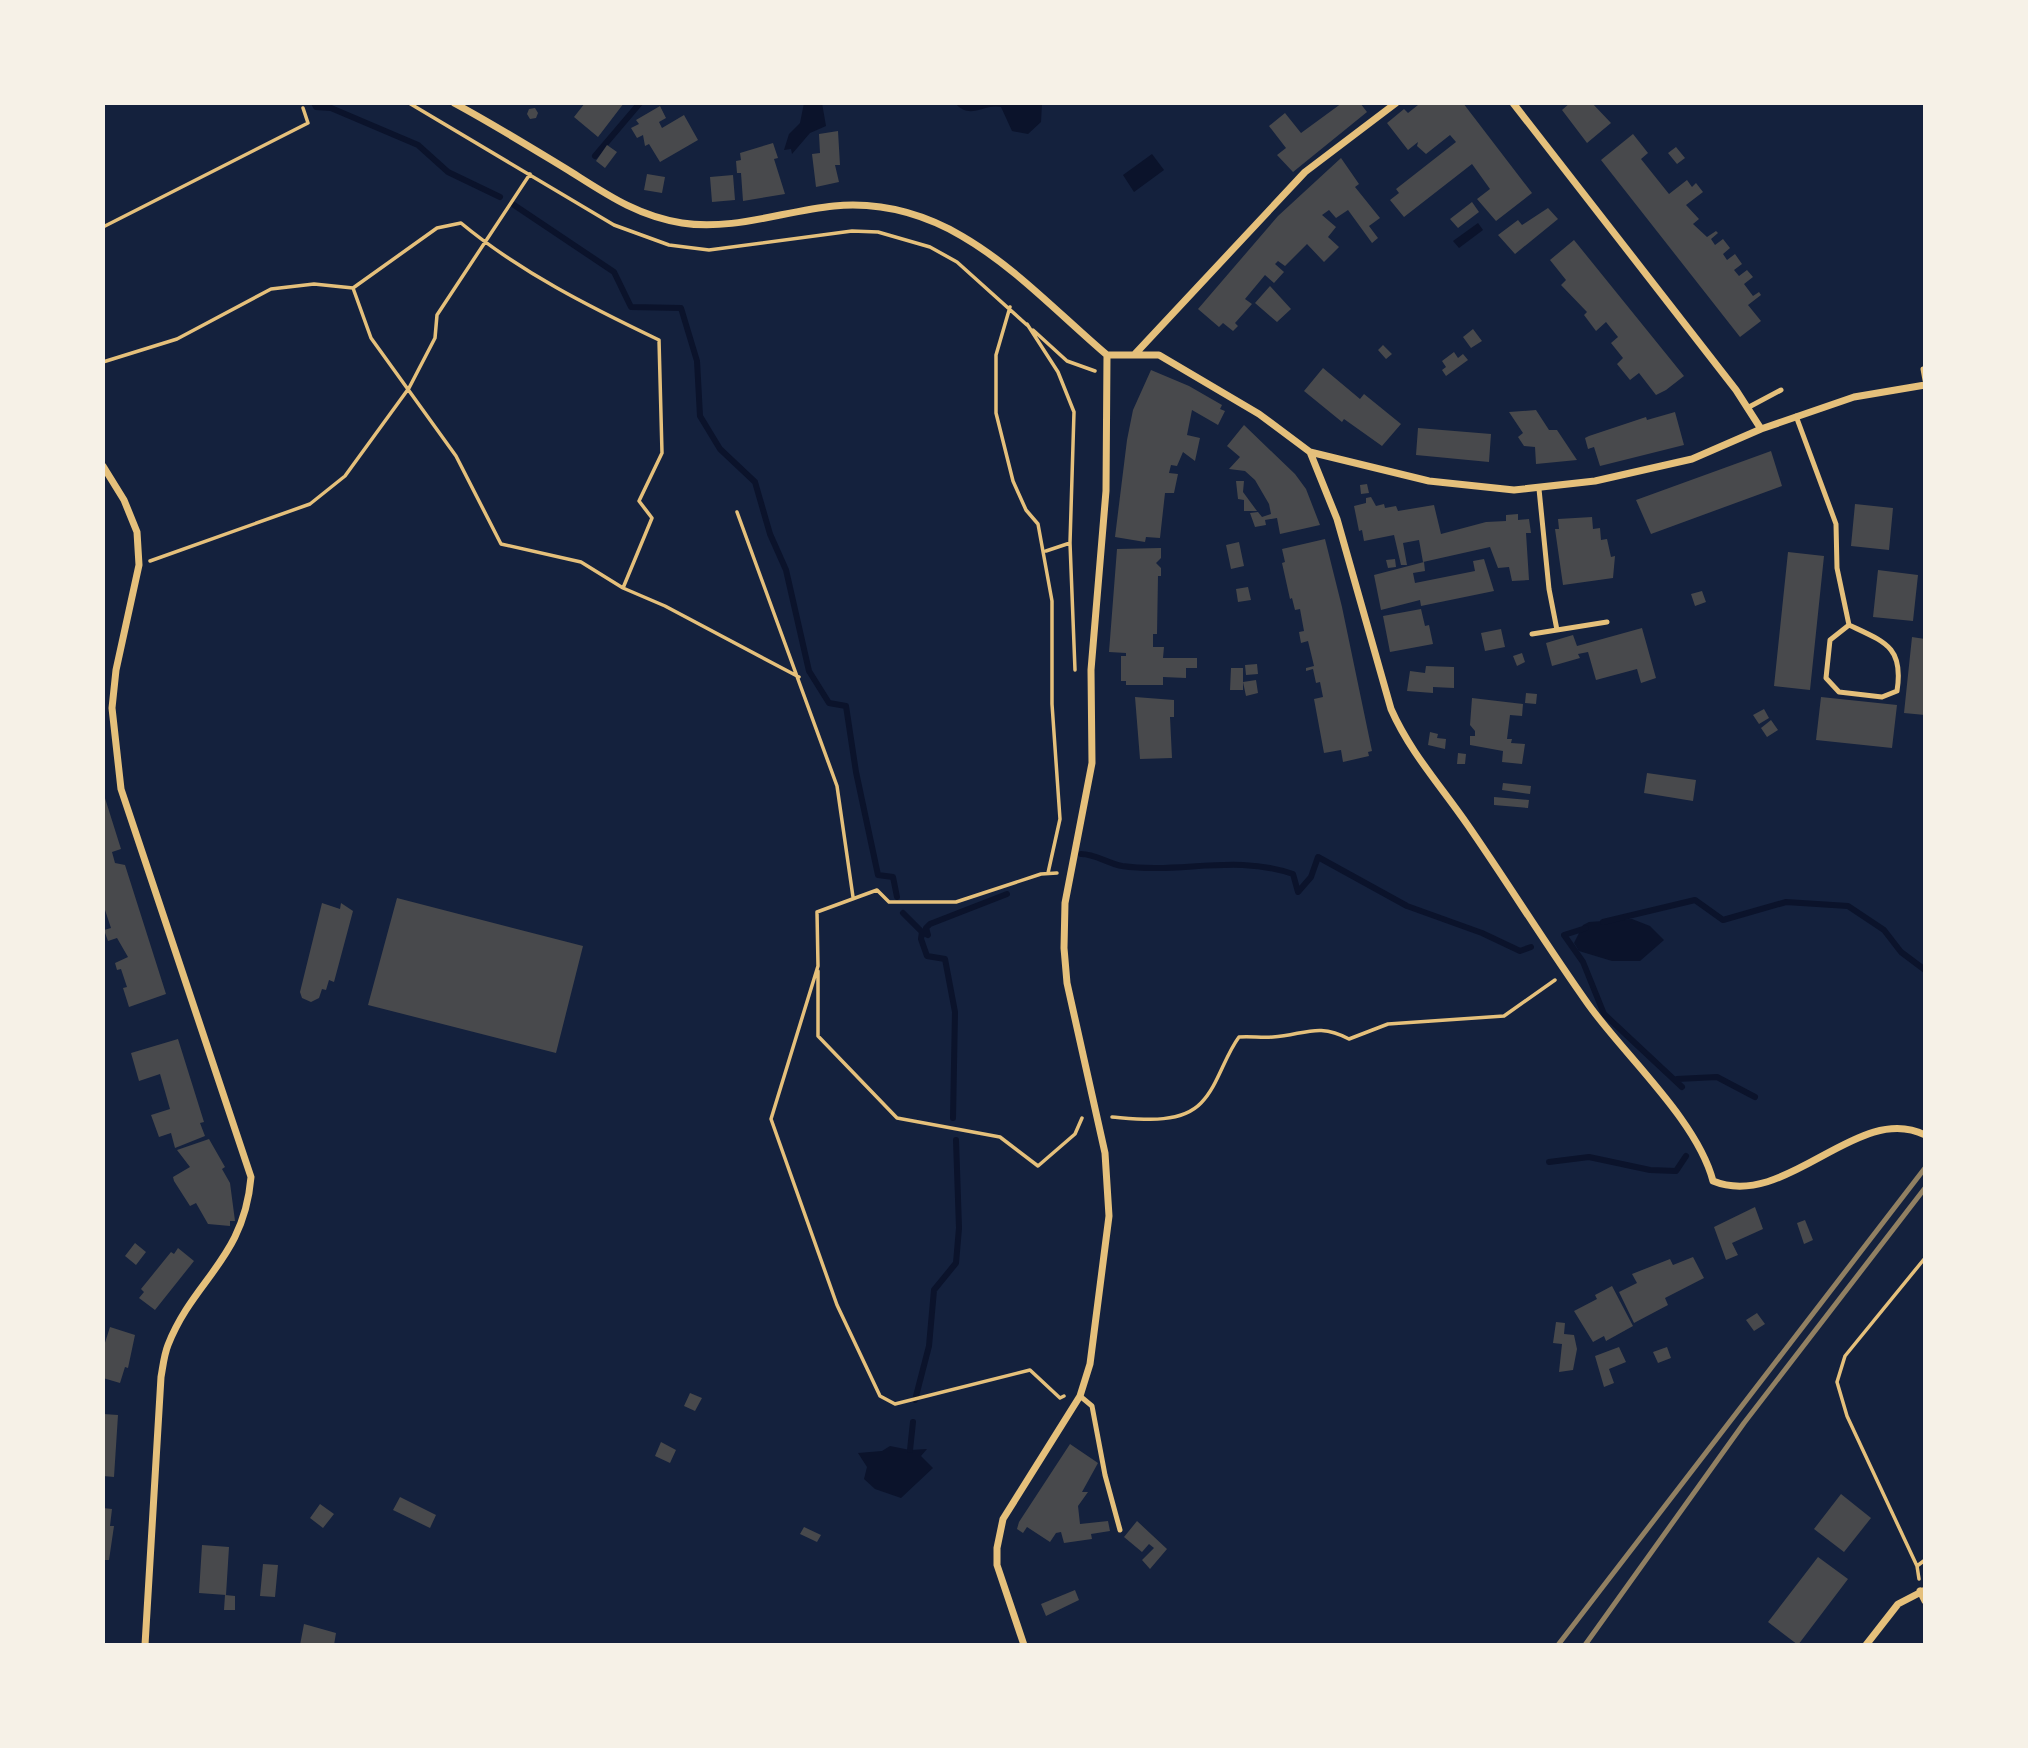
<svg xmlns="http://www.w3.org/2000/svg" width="2028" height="1748" font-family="'Open Sans',sans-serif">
<rect width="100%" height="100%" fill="#14213d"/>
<!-- water -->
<path fill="#0b132b" d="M804 103H822L826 126 810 133 792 154 791 149 784 150 789 134 800 123Z
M955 103H1042L1041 122 1028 134 1012 131 1001 107C983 103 971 121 955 103Z
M1152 154 1164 170 1134 192 1123 175Z
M1478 223 1483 230 1459 248 1453 241Z
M1632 919 1650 926 1664 940 1640 961H1612L1579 951 1574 943 1583 925 1589 922Z
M890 1446 910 1450 927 1449 921 1456 933 1468 901 1498 875 1489 864 1479 867 1467 858 1453 882 1451Z"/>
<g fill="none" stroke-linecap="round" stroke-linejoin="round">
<!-- stream -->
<path stroke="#0b132b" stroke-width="6" d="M314 103 316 107 331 108 418 145 448 172 500 197
M595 156 640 103
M514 205 614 272 631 307 681 308 697 361 700 416 720 449 755 482 770 534 786 570 809 671 829 703 846 706 856 772 878 875 893 877 897 897
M1081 854C1095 854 1107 863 1122 866 1179 874 1236 854 1293 874L1298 892 1311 877 1318 857 1407 906 1482 933 1520 951 1531 947
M903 913 922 932 921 939 927 956 945 959 955 1012 953 1118
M1603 922 1695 900 1723 920 1786 902 1848 906 1884 930 1901 952 1925 970
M1586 928 1564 935 1583 962 1604 1014 1682 1087
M922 932 928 935 926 928 930 924 1007 894
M1677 1079 1717 1077 1755 1097
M1549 1162 1589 1157 1650 1170 1676 1171 1686 1156
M915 1400 929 1346 934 1290 956 1263 959 1228 956 1140
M910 1450 913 1422"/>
</g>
<!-- building -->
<path fill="#48494c" d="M585 103H624L598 137 574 117Z
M1342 103H1360L1367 112 1293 172 1277 155 1286 148 1269 126 1285 113 1301 133Z
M1416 103H1463L1532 193 1496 221 1477 199 1490 189 1472 164 1404 217 1390 200 1399 193 1396 189 1456 142 1450 135 1426 154 1417 146 1418 142 1408 150 1387 123 1404 109 1408 113 1418 105Z
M1570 103H1592L1611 123 1587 143 1562 110Z
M660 106 666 118 659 122 662 128 684 115 698 140 660 162 649 144 645 146 643 135 637 138 631 128 639 124 636 120Z
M535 108 538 113 536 118 530 119 527 114 529 109Z
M838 131 840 165H835L839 182 816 187 812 154 820 153 819 134Z
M1633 134 1648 153 1641 159 1669 194 1687 180 1692 187 1696 183 1703 192 1686 205 1699 219 1693 224 1707 237 1716 231 1718 233 1711 239 1715 245 1723 239 1730 248 1723 254 1727 260 1735 254 1742 264 1734 270 1739 276 1747 270 1753 277 1744 284 1753 296 1759 292 1761 295 1748 305 1761 321 1740 337 1601 160Z
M773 143 778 158 774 159 785 194 743 201 741 173H737L736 161 741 160 740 153Z
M607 145 617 152 605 168 596 161Z
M1676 147 1685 158 1677 164 1668 153Z
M1341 158 1359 184 1355 187 1380 218 1369 226 1378 238 1372 243 1348 210 1336 218 1329 210 1322 215 1336 227 1328 237 1339 247 1324 262 1307 244 1285 266 1278 261 1275 264 1284 272 1274 283 1265 275 1245 299 1252 304 1235 323 1238 326 1233 331 1223 323 1219 327 1198 309 1278 216Z
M647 174 665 177 662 193 644 190Z
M733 175 735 200 712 202 710 177Z
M1472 202 1479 212 1458 228 1450 219Z
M1548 208 1558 219 1515 254 1498 235 1518 220 1522 225Z
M1574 240 1684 376 1666 390 1656 395 1639 373 1630 380 1617 364 1623 358 1611 343 1618 337 1606 322 1596 331 1584 315 1587 312 1561 285 1566 280 1550 260Z
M1270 286 1291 309 1277 322 1255 303Z
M1473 329 1482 341 1471 348 1463 337Z
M1383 345 1392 354 1386 359 1378 350Z
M1454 352 1458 358 1463 354 1468 360 1446 376 1442 370 1446 367 1442 361Z
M1323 368 1360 399 1364 394 1401 424 1382 446 1344 419 1342 422 1304 391Z
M1151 370 1189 386 1222 405 1220 409 1225 411 1218 425 1192 410 1187 435 1200 438 1195 461 1183 452 1177 466 1171 465 1169 473 1178 474 1174 493H1165L1160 538 1146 537 1145 542 1115 537 1127 440 1133 410Z
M1536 410 1549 430H1557L1577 460 1536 464 1535 447 1524 446 1518 437 1523 433 1509 412Z
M1675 412 1684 445 1600 466 1594 447 1588 449 1585 438 1589 436 1646 417 1647 420Z
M1244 425 1295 474 1306 489 1320 525 1280 534 1277 518 1265 520 1266 525 1255 527 1250 513 1258 512 1262 517 1271 514 1269 504 1255 480 1245 471 1229 469 1240 457 1227 446Z
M1418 428 1491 434 1489 462 1416 455Z
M1771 451 1782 486 1651 534 1636 500Z
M1236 481H1244L1243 492 1257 511H1244V500L1238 499Z
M1367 484 1369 493 1361 494 1360 485Z
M1371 497 1376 506 1384 504 1385 508 1396 506 1398 511 1434 505 1441 534 1486 522 1506 521V515L1518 514V520L1529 519 1531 533H1526L1529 580 1512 581 1509 567 1498 568 1490 547 1423 562 1419 540 1403 543 1407 565H1401L1394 535 1364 541 1362 530 1359 531 1354 506 1366 503V498Z
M1855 504 1893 508 1889 550 1851 546Z
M1592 517 1593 529 1600 528 1601 540 1607 539 1611 557 1615 556 1613 578 1563 585 1555 529H1559L1558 519Z
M1325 539 1342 607 1372 751 1368 752 1369 756 1343 762 1341 750 1324 753 1314 699 1323 697 1320 682 1316 683 1313 669 1306 671V668L1314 666 1308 641 1301 643 1299 632 1304 631 1300 609 1295 610 1292 598 1290 599 1282 563 1285 562 1282 549Z
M1239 542 1244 566 1231 569 1226 545Z
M1161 548V558L1156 563 1161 568V576H1158L1157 634H1153V647H1164L1163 658H1197V668H1186V678L1163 677V685H1126V681H1121V656H1126V653L1109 652 1117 549Z
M1788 552 1824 556 1810 690 1774 686Z
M1395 559 1396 567 1388 568 1386 560Z
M1484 559 1494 591 1421 606 1420 600 1381 610 1374 575 1424 562 1425 571 1413 573 1415 583 1475 571 1473 561Z
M1878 570 1918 575 1913 621 1873 617Z
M1248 587 1251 600 1238 602 1236 589Z
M1702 591 1706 602 1695 606 1691 594Z
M1421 609 1425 626 1429 625 1433 644 1390 652 1383 616Z
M1642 628 1656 678 1641 683 1637 669 1596 680 1588 652 1578 654 1580 658 1552 666 1546 643 1573 635 1577 646Z
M1501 629 1505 647 1485 651 1481 633Z
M1912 637 1925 639V715L1904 713Z
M1522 653 1525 662 1517 666 1513 656Z
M1257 664 1258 674 1246 675 1245 665Z
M1426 666 1454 667V688L1433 687V693L1407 691 1410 671 1425 673Z
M1231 668H1243V690H1230Z
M1256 680 1258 693 1246 696 1243 682Z
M1526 693 1537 694 1536 704 1525 703Z
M1135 697 1174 700V717H1170L1172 758 1140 759Z
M1821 697 1897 705 1892 748 1816 740Z
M1472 698 1523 704 1522 716 1510 715 1507 739H1512L1511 743 1525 744 1522 764 1502 762 1503 751 1470 745V736H1475V731L1470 725Z
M1764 709 1769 718 1759 724 1753 715Z
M1771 720 1778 730 1767 737 1761 728Z
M1430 732 1438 734 1437 738 1446 739 1445 749 1428 745Z
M1458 753 1466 754 1465 764H1457Z
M1647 773 1696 780 1693 801 1644 793Z
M1503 783 1531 786 1530 794 1502 790Z
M104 795 121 849 112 852 115 863 125 865 166 994 129 1007 123 988 127 987 121 969 117 970 115 963 128 957 117 938 108 941 104 930 111 928 103 904Z
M1494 797 1529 800 1528 808 1494 805Z
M397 898 583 946 556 1053 368 1005Z
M322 903 340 909 341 903 353 911 334 982 329 980 326 990 322 989 319 998 311 1002 302 998 300 992Z
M178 1039 204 1122 200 1123 205 1136 175 1148 171 1133 159 1137 151 1115 170 1109 160 1074 139 1081 131 1053Z
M209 1139 225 1167 222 1169 230 1183 235 1221H230V1226L208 1224 196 1203 190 1206 174 1181 173 1177 190 1167 177 1150Z
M1755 1207 1763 1229 1732 1243 1738 1255 1726 1260 1714 1227Z
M1805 1220 1813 1240 1804 1244 1797 1223Z
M135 1243 146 1252 136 1265 125 1256Z
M178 1248 194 1261 155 1310 139 1298 144 1292 141 1289 171 1252 174 1254Z
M1693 1257 1704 1278 1665 1298 1668 1305 1634 1323 1619 1292 1637 1283 1632 1274 1670 1259 1673 1265Z
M1612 1286 1633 1326 1606 1341 1604 1336 1593 1342 1574 1311 1597 1299 1595 1295Z
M1757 1313 1765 1324 1754 1331 1746 1320Z
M1556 1322 1565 1323 1564 1334 1574 1335 1577 1349 1573 1370 1559 1372 1562 1344 1553 1343Z
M110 1327 135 1335 128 1368 125 1367 120 1383 103 1378V1349Z
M1619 1347 1626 1362 1609 1369 1614 1383 1604 1387 1595 1356Z
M1667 1347 1671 1358 1658 1363 1653 1352Z
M690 1393 702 1398 695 1411 684 1406Z
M103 1414 118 1415 114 1477 103 1476Z
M661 1442 676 1450 670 1463 655 1456Z
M1070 1444 1098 1463 1082 1492H1088L1078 1506 1080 1524 1108 1521 1110 1531 1091 1534 1092 1539 1064 1543 1061 1532 1056 1533 1050 1542 1027 1527 1023 1533 1017 1529 1019 1522Z
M1841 1494 1871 1518 1844 1552 1814 1529Z
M400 1497 436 1515 430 1528 393 1510Z
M320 1504 334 1514 323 1528 310 1518Z
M103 1508 112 1509 110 1526H114L109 1560H103Z
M1137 1521 1167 1549 1150 1569 1142 1560 1154 1548 1149 1544 1142 1552 1124 1537Z
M804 1527 821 1535 817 1542 800 1534Z
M202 1545 229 1547 226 1595 199 1593Z
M1818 1557 1848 1579 1798 1645 1768 1622Z
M263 1564 278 1565 275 1597 260 1596Z
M1075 1590 1079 1600 1046 1616 1041 1604Z
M225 1595 235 1596V1610H224Z
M304 1624 336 1633 334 1645H300Z"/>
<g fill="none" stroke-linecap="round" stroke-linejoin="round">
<!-- path -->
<path stroke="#e5c07b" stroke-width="3.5" d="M409 103 614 225 669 245 709 250 852 231 878 232 930 247 957 262 1027 325
M103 227 308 123 303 108
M353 288 371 338 456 456 501 544 581 562 623 588 665 606 799 677
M1010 307 996 355V413L1013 481 1026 510 1038 524 1052 601V704L1060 819 1048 873
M1027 324 1058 372 1074 412 1070 543 1075 670
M1033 330 1067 361 1095 371
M103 362 177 339 271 289 314 284 353 288 437 228 461 223C520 272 590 307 659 340L662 453 639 501 652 518 623 588
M737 512 837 786 853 897
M1046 551 1070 543
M150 561 310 504 345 476 409 388 435 338 437 315 530 174
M1057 873 1041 874 956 902H889L877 890 817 912 818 966 771 1119 837 1305 880 1396 895 1404 1030 1370 1060 1398 1064 1396
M818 971V1036L897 1118 1000 1137 1038 1166 1075 1134 1082 1118
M1112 1117C1139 1119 1180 1125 1201 1103 1218 1086 1224 1057 1239 1037 1251 1036 1261 1038 1273 1037 1304 1035 1318 1022 1349 1039L1388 1024 1504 1016 1555 980
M1917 1566 1925 1560
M1919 1579 1917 1566 1847 1416 1837 1382 1845 1356 1925 1258"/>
<!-- service -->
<path stroke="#e5c07b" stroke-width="5" d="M1923 369 1925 380
M1749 407 1781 390
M1796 416 1836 524 1837 568 1849 625C1885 642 1904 647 1897 691L1882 697 1839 692 1826 678 1830 640 1849 625
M1539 489 1549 589 1557 630
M1532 634 1607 622
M1080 1396 1092 1406 1105 1475 1120 1530"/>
<!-- minor -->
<path stroke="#e5c07b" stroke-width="7" d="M454 103C493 124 530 147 568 170 606 194 637 216 682 223 732 231 784 211 834 206 952 195 1025 285 1107 355
M1513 103 1736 390 1761 429
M1135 354 1305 172 1396 103
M1107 355H1159L1259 414 1310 452 1429 481 1514 490 1595 481 1692 459 1761 429 1854 397 1925 385
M1310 452 1337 519 1391 709C1410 752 1440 785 1467 824 1508 883 1546 945 1588 1004 1625 1056 1697 1120 1713 1181 1786 1211 1858 1101 1925 1135
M103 466 124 500 137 532 139 565 116 670 112 708 121 789 251 1177C244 1259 194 1279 168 1345 164 1355 163 1366 161 1377L145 1645
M1920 1591 1925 1601
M1024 1645 997 1565V1548L1003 1519 1080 1396 1090 1364 1109 1216 1105 1153 1067 983 1064 948 1065 903 1092 763 1091 670 1106 491 1107 355
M1866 1645 1898 1604 1925 1590"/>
<!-- rail -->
<path stroke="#918062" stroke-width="5" d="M1558 1645 1925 1168
M1585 1645 1744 1423 1925 1188"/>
</g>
<!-- border -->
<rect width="2028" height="1748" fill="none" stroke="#f6f1e7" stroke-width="210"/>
</svg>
